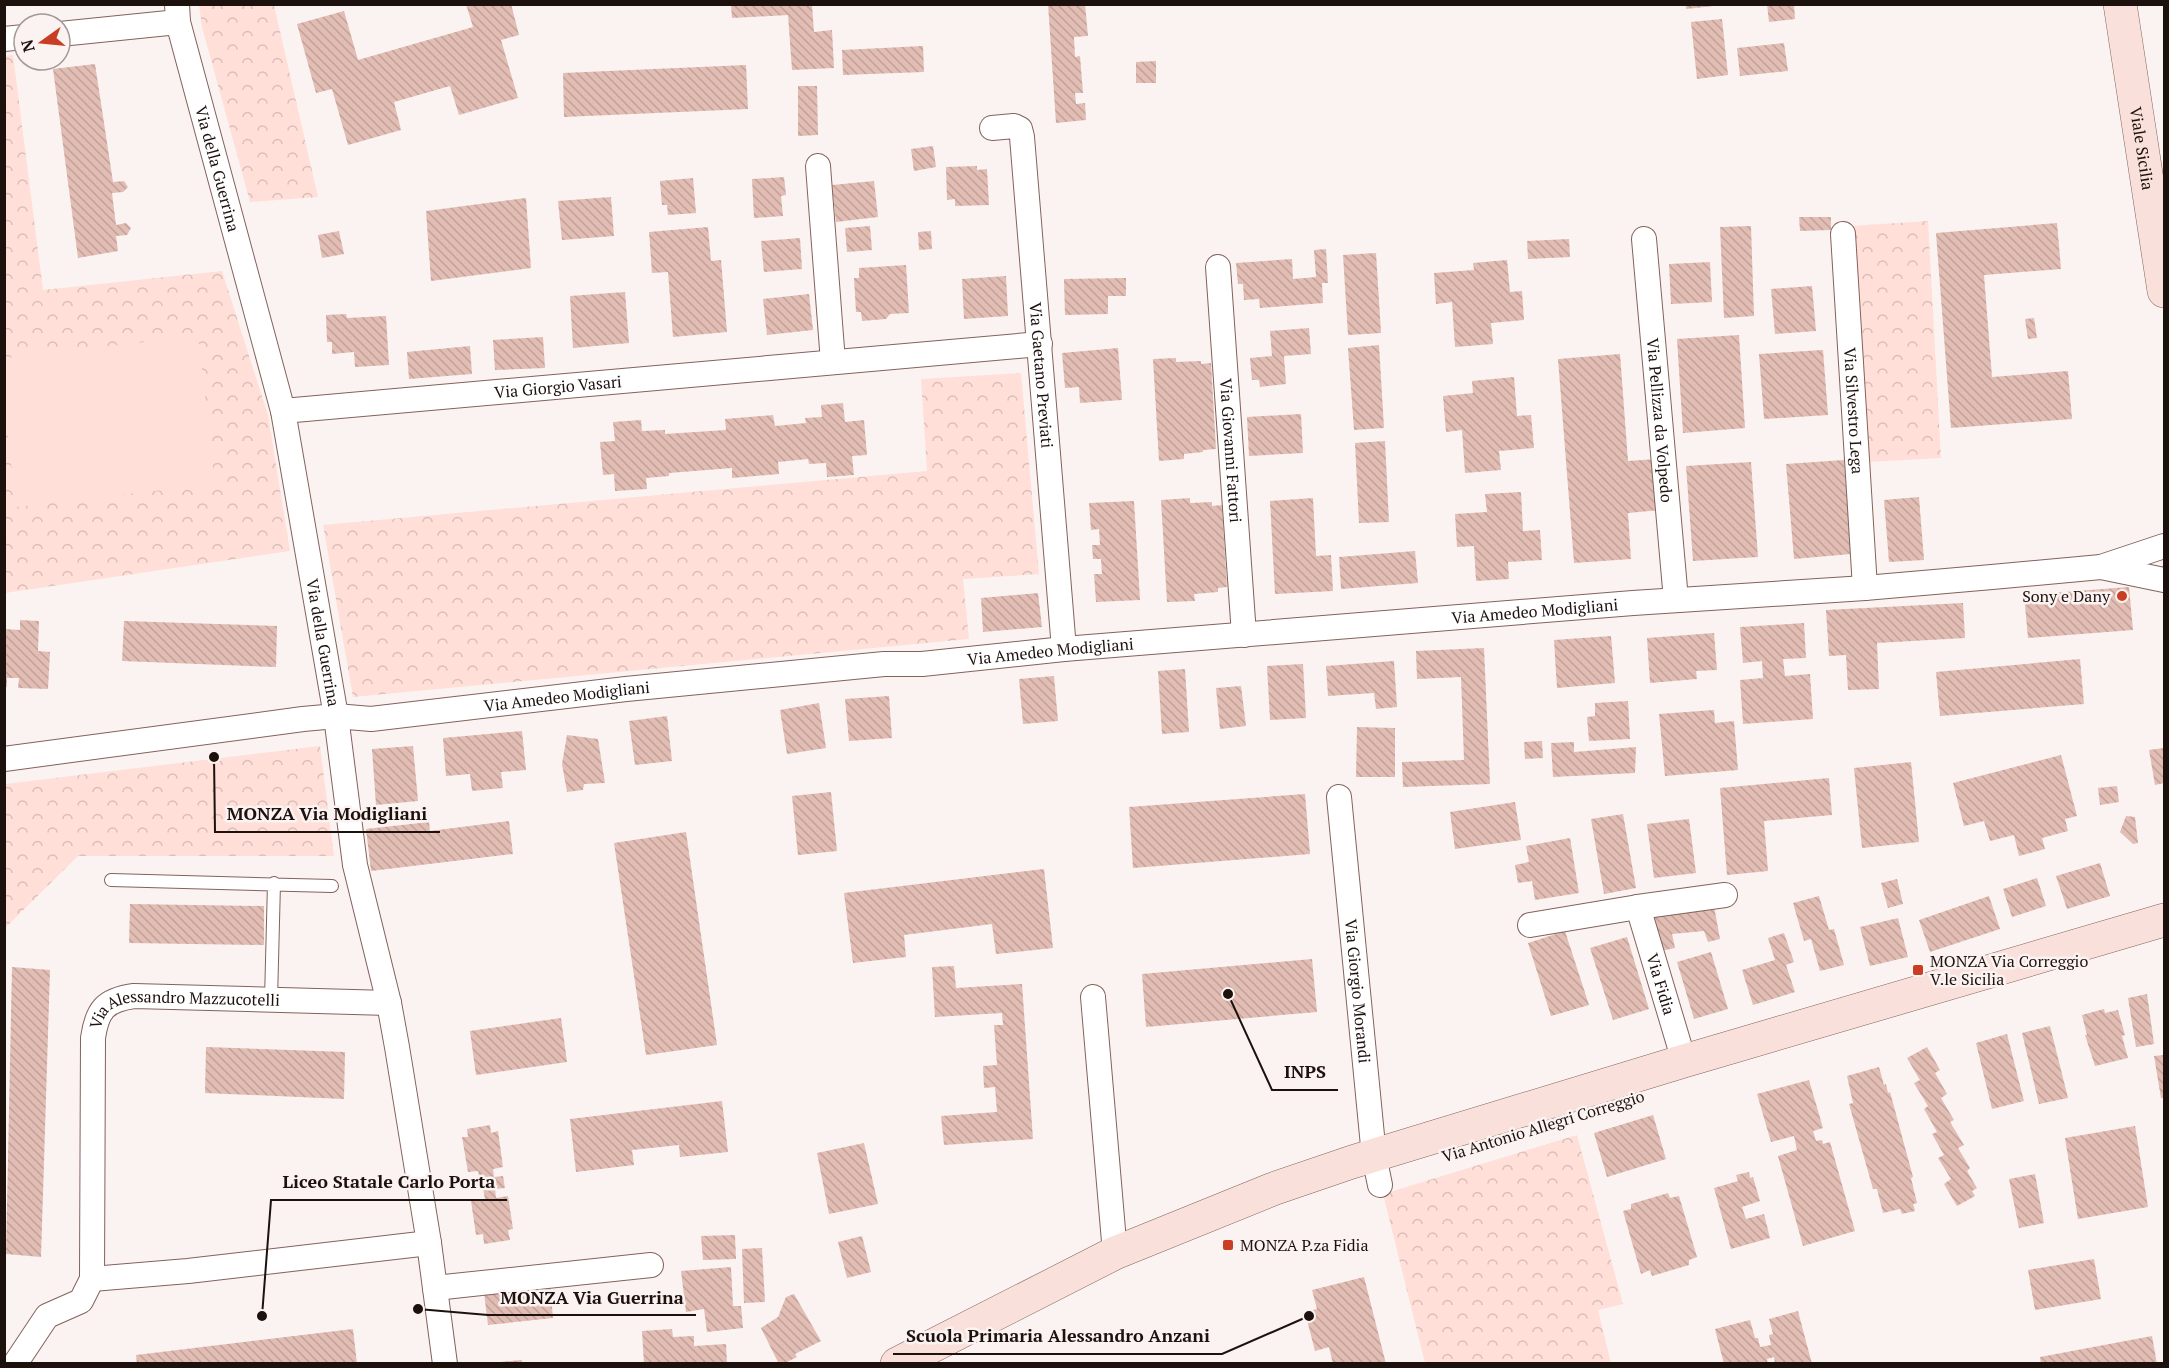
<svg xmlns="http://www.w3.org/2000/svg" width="2169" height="1368" font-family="'PT Serif',serif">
<defs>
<pattern id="park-crowns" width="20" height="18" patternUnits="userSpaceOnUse" patternTransform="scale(1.5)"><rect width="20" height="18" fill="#ffdfd8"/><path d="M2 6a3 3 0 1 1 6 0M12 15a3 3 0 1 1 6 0" fill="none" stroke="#dabeb8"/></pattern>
<pattern id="building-back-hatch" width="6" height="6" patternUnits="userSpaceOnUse" patternTransform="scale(1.5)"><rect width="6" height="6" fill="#e2bdb4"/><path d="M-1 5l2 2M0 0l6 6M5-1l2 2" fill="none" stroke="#c1a19a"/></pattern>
</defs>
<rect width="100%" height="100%" fill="#fbf3f1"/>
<!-- park -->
<path fill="url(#park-crowns)" d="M199 5H274L318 197 250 202 202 27Z
M13 55 43 290 222 271 268 415 290 551 5 593 4 56Z
M1928 221 1941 458 1869 462 1851 226Z
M1021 373 1039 574 963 579 969 639 353 697 323 525 927 471 921 379Z
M320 746 334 856H78L5 928V784Z
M1577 1135 1623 1304 1598 1310 1611 1363H1425L1383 1194Z"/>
<!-- pitch -->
<path fill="#ffdfd8" d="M198 336 215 484 16 507 5 411V358Z"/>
<!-- building -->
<path fill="url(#building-back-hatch)" d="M466 4H511L519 35 501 40 518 98 459 115 450 86 394 102 401 130 348 145 332 89 316 93 297 24 344 11 358 60 473 27Z
M1048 4H1085L1088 36 1074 37 1075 57 1080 56 1083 93H1075L1076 104 1085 103 1086 120 1056 123Z
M1767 4H1794L1795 19 1769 22Z
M731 5H812L814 32 832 30 834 68 792 70 788 15 732 18Z
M1686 5H1714V6L1686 9Z
M1722 19 1728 75 1697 79 1691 22Z
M1784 43 1788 71 1740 76 1737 48Z
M923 46 924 72 843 75 842 50Z
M1156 61V83H1136V62Z
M95 64 113 182 124 181 128 187 123 192 112 193 116 225 126 223 131 228 127 235 116 236 118 251 78 258 53 69Z
M746 65 748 109 564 117 563 73Z
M798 86H817L818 135 798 136Z
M933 146 936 167 914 171 911 149Z
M977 166V170L987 169 989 205 955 206V199L947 200 946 167Z
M784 177 786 195 781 196 783 216 754 218 752 179Z
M693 178 696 213 668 215 667 205H662L660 181Z
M874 181 878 217 836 222 832 185Z
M611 197 614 236 562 240 558 201Z
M526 198 531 268 431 281 426 211Z
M1799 217H1831V230L1800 231Z
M2057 223 2061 269 1984 275 1992 377 2068 371 2072 419 1951 428 1936 233Z
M870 226 872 250 847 252 845 228Z
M1751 226 1754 316 1724 318 1720 227Z
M708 227 711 261 721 260 727 332 673 337 668 272 652 273 649 232Z
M339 231 344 254 322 258 318 235Z
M931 231 932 249 919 250 918 232Z
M800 238 802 269 764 272 761 241Z
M1569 239 1570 257 1528 259 1527 241Z
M1326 249 1328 283H1322L1323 303 1260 308 1259 299 1244 300 1243 284H1238L1236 263 1292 259 1293 279 1316 277 1314 250Z
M1376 253 1381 333 1348 335 1343 255Z
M1507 260 1510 292 1522 291 1524 320 1491 323 1493 344 1455 347 1452 302 1436 304 1434 273 1474 270 1473 263Z
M1710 262 1712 302 1671 304 1669 264Z
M906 265 909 313 890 314 886 319 862 321 861 312H856L854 278H859V268Z
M1006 276 1008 316 964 319 962 279Z
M1126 278V296H1108V314L1065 315 1064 279Z
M1812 286 1816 331 1775 334 1771 289Z
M625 292 629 343 573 348 570 296Z
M809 294 813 330 767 335 763 299Z
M346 314 347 318 386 316 389 365 355 367 354 352 332 354V342H327L326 315Z
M2034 318 2037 338 2028 339 2025 319Z
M1309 328 1311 354 1284 356 1286 384 1260 387 1259 380H1252L1250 358 1272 356 1270 331Z
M1739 335 1745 428 1683 433 1677 339Z
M543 337 545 368 495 370 493 340Z
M1379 345 1384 428 1354 430 1348 348Z
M470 346 472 374 409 379 407 352Z
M1118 348 1122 400 1080 403 1079 387 1065 388 1062 353Z
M1823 350 1828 415 1764 419 1759 354Z
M1620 354 1628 461 1657 459 1660 510 1628 513 1631 559 1574 563 1558 359Z
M1176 358V362L1201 361V364L1211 363 1216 449 1203 450V452L1184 454V459L1159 461 1153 359Z
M1514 377 1517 416 1531 415 1534 448 1499 451 1501 470 1465 473 1462 430 1446 432 1443 396 1473 393 1472 381Z
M843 403 845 422 864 420 867 455 852 456 854 475 827 477 826 463 809 464 808 459 778 462 779 474 732 478V468L669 473V476L646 478 647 489 615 491 614 474 603 475 600 442 615 441 613 422 641 420 642 431 665 430V434L726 430 725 419 773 415 775 426 806 423 805 418 822 417 821 405Z
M1301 414 1303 453 1249 456 1247 417Z
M1385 441 1389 522 1359 523 1355 443Z
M1844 460 1851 554 1794 559 1786 464Z
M1751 462 1758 557 1693 561 1686 466Z
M1521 492 1523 531 1540 530 1542 560 1508 562 1509 579 1476 581 1474 546 1457 547 1455 514 1487 512 1485 494Z
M1919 497 1924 560 1889 562 1884 500Z
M1190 498V503L1212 502V506L1222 505 1227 587 1218 588V592L1194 594 1195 601 1167 602 1161 500Z
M1313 498 1316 556 1331 555 1333 591 1275 594 1270 501Z
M1134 501 1140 600 1096 602 1094 574H1102L1101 559H1093L1092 545H1100L1099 529 1091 530 1089 503Z
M1415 551 1418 583 1341 589 1339 557Z
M2129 587 2133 630 2028 638 2024 595Z
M1038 593 1042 627 983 632 981 598Z
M1963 603 1965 638 1877 643 1879 689 1848 690 1846 655 1829 656 1826 610Z
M20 620 39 621 38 651 50 652 48 689 18 688 19 678H7V687H4V629L20 630Z
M124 621 277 626 276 667 122 661Z
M1804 623 1806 658 1783 659 1785 676 1810 674 1813 719 1743 724 1740 680 1763 678 1762 661 1743 663 1740 627Z
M1714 633 1717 670 1696 671 1697 679 1650 683 1647 638Z
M1611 636 1615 683 1557 688 1554 640Z
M1484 648 1490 784 1403 787 1402 762 1464 760 1461 677 1417 679 1416 651Z
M2080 659 2084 704 1940 716 1936 672Z
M1394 661 1397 707 1376 709 1374 693 1328 696 1326 666Z
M1303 664 1306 718 1270 720 1267 666Z
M1185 669 1189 732 1162 734 1158 671Z
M1054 676 1058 721 1023 724 1019 679Z
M1241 686 1246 726 1220 729 1216 688Z
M889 696 892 738 849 741 845 699Z
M1628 701 1630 739 1589 741 1587 717 1595 716V703Z
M819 703 826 748 787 754 780 710Z
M1714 710 1715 723 1734 721 1738 770 1665 776 1659 714Z
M667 716 672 761 635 765 629 721Z
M1357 727 1395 728V777H1356Z
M522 731 526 770 501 772 503 788 472 791 470 774 446 776 443 738Z
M567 735 598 739 605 783 584 784 583 790 567 792 562 764Z
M1542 741 1543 758 1525 759 1524 742Z
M1574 742V752L1636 747 1635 773 1553 777 1551 743Z
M413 746 418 801 376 805 372 749Z
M2164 748V783L2155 785 2149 750Z
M2061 755 2077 816 2065 819 2068 831 2042 838 2045 849 2019 856 2014 835 1990 841 1984 821 1964 826 1953 783Z
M1911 762 1919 842 1862 848 1854 768Z
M1829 778 1832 815 1764 821 1768 871 1727 875 1720 788Z
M2117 786 2119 802 2100 805 2098 788Z
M831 792 837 851 798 855 792 796Z
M1305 794 1310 854 1133 868 1129 807Z
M1515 802 1521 840 1455 849 1450 812Z
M1623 814 1636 888 1604 894 1591 819Z
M2126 816 2135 817 2138 843 2133 844 2120 832Z
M1689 819 1696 873 1654 878 1647 824Z
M509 821 513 854 371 871 366 829 429 822 430 831Z
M686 832 717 1045 646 1055 614 843Z
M1570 838 1579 893 1535 900 1532 881 1518 883 1515 865 1529 862 1526 846Z
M2100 863 2110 896 2067 909 2056 876Z
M1044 869 1053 948 996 954 992 924 904 935 906 957 853 963 844 893Z
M2037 878 2046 906 2012 917 2003 889Z
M1897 879 1903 904 1888 908 1881 883Z
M1819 896 1829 930 1834 929 1844 965 1820 971 1811 939 1804 941 1793 903Z
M1989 896 2000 929 1930 952 1919 920Z
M130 904 264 906V945L129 943Z
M1714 906 1720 939 1708 942 1704 931 1672 934 1675 948 1661 951 1651 917Z
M1898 918 1908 957 1870 966 1860 927Z
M1565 931 1589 1005 1551 1016 1528 943Z
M1784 933 1794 962 1786 965 1795 992 1753 1005 1742 970 1775 960 1768 938Z
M1627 937 1649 1009 1613 1020 1590 948Z
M1711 952 1728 1009 1694 1019 1677 962Z
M1312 959 1317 1012 1146 1027 1142 974Z
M954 966 956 988 1022 984 1033 1139 944 1145 941 1116 997 1112 995 1087 984 1088 983 1066 997 1065 994 1025H1003L1002 1013 935 1017 932 967Z
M12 967 50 970 41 1257 6 1254Z
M2147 994 2154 1044 2136 1047 2128 998Z
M2104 1009 2105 1013 2118 1010 2125 1035 2122 1036 2128 1058 2095 1066 2085 1035H2087L2082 1015Z
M561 1018 567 1062 476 1075 470 1031Z
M2050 1026 2068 1098 2039 1104 2022 1033Z
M2007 1034 2024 1101 1992 1109 1976 1043Z
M206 1047 345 1052 344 1099 205 1093Z
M1927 1047 1940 1070 1935 1073 1947 1094 1941 1098 1954 1120 1950 1122 1964 1145 1958 1148 1970 1168 1967 1171 1977 1188 1972 1191 1975 1196 1957 1206 1944 1184 1951 1179 1938 1158 1944 1155 1932 1134 1937 1132 1924 1109 1928 1106 1914 1083 1920 1080 1907 1058Z
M2164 1055V1098H2161L2154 1056Z
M1879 1067 1884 1085 1886 1084 1888 1093 1890 1092 1913 1177 1911 1178 1917 1203 1913 1204 1915 1211 1902 1214 1900 1209 1883 1213 1877 1189H1873L1849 1104 1853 1103 1847 1076Z
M1809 1080 1823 1128 1813 1131 1816 1141 1822 1140 1823 1144 1830 1142 1855 1231 1803 1246 1778 1156 1797 1150 1794 1136 1771 1142 1757 1094Z
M722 1101 728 1152 680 1157 679 1145 632 1150 634 1165 576 1172 570 1119Z
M1653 1115 1666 1159 1607 1177 1594 1133Z
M490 1125 491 1133 498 1131 503 1167 493 1169 494 1177 503 1176 505 1188 495 1189 496 1198 508 1196 513 1229 508 1230 510 1240 484 1244 483 1234 476 1235 471 1201 485 1199 483 1188 472 1190 471 1181 480 1180 478 1171 468 1172 462 1137H468L467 1129Z
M2135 1126 2148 1207 2078 1219 2065 1138Z
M864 1143 878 1204 829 1214 817 1153Z
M1749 1172 1750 1178 1753 1177 1760 1201 1742 1207 1746 1219 1764 1214 1770 1238 1731 1249 1714 1188 1738 1181 1736 1175Z
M2035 1174 2044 1223 2019 1228 2009 1179Z
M1668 1193 1670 1198 1679 1196 1697 1257 1689 1260V1265L1652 1276 1650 1270 1641 1274 1623 1211 1631 1209V1204Z
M735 1235 736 1259 703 1260 701 1236Z
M862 1236 871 1272 847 1278 838 1242Z
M762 1248 765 1302 744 1303 742 1249Z
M2094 1259 2101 1299 2035 1310 2028 1270Z
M731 1267 733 1306H741L743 1328 707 1332 704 1309 686 1312 681 1271Z
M1364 1277 1386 1364H1333L1329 1347 1315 1351 1305 1312 1317 1309 1312 1290Z
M550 1285 553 1318 488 1325 484 1293Z
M794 1294 821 1341 795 1354 797 1357 783 1364H779L761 1328 778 1317 786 1297Z
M1798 1311 1812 1364H1775L1774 1357 1767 1359 1768 1364H1724L1715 1329 1750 1320 1755 1338H1758L1760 1347 1771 1345 1769 1335 1773 1334 1769 1319Z
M353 1329 357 1364H137L136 1355Z
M672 1329 673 1337 694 1336V1346L726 1344 727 1363 644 1364 642 1331Z
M2152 1336 2157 1364H2041L2040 1357Z
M522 1360V1364H501L500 1362Z"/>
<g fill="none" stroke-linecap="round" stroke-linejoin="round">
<defs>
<path id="lane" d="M111 880 332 886
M271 1000 274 883"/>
<g id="street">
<path id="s1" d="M177 4 178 22 283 411 336 716 355 865 389 1003 397 1047 429 1243 445 1364"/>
<path d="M60 34 178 22"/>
<path d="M4 39 24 37"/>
<path id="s2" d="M992 128 1014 126 1020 129 1022 137 1064 649"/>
<path d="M818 166 833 362"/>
<path id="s3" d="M1843 234 1865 588"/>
<path id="s4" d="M1644 239 1676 600"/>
<path id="s5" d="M1218 267 1244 635"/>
<path id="s6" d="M283 411 1040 344"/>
<path d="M2101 567 2164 580"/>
<path id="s7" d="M4 759 303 719 336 716 371 719 626 689 884 664H922L1064 649 1633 603 1865 588 1992 577 2101 567 2164 546"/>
<path id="s8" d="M1339 797 1374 1156 1380 1185"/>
<path d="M1638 907 1725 895"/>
<path id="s9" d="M1530 925 1638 907 1684 1061"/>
<path d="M1093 997 1115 1253"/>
<path d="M92 1279 188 1271 429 1243"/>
<path d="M435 1288 651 1265"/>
<path id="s10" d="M15 1364 47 1316 81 1301 92 1279 93 1038C97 1010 105 1000 134 996L389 1003"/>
</g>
<g id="secondary">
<path id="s11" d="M2120 4 2164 291"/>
<path d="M897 1364 1115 1253 1273 1189 1352 1162 1684 1061 2164 920"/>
</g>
</defs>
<!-- lane casing -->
<use href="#lane" stroke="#83625b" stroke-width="14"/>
<!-- street casing -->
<use href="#street" stroke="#83625b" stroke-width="26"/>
<!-- secondary casing -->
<use href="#secondary" stroke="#83625b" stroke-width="34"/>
<!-- lane -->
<use href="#lane" stroke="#fff" stroke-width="12"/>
<!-- street -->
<use href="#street" stroke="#fff" stroke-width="24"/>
<!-- secondary -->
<use href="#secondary" stroke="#fae0da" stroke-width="33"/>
</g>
<!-- markers -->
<g fill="#c83d23" stroke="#fbf3f1" stroke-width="2">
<circle cx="2122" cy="596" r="6"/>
<rect x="1912" y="964" width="12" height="12" rx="3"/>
<rect x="1222" y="1239" width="12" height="12" rx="3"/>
</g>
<g text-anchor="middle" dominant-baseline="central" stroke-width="5" stroke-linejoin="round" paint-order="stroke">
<!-- street labels -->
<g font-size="16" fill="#1d110e" stroke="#fbf3f1">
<text stroke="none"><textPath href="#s11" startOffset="146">Viale Sicilia</textPath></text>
<text stroke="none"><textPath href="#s1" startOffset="170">Via della Guerrina</textPath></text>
<text stroke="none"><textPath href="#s2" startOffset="276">Via Gaetano Previati</textPath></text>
<text stroke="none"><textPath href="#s6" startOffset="276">Via Giorgio Vasari</textPath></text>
<text stroke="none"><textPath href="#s3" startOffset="177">Via Silvestro Lega</textPath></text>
<text stroke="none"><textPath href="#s4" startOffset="182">Via Pellizza da Volpedo</textPath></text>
<text stroke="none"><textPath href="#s5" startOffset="184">Via Giovanni Fattori</textPath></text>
<text stroke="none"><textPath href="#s7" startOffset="1539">Via Amedeo Modigliani</textPath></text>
<text stroke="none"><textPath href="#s1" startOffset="656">Via della Guerrina</textPath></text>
<text stroke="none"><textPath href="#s7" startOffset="1053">Via Amedeo Modigliani</textPath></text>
<text stroke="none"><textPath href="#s7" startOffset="567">Via Amedeo Modigliani</textPath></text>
<text stroke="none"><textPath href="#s9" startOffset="190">Via Fidia</textPath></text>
<text stroke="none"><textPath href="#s8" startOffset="195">Via Giorgio Morandi</textPath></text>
<text stroke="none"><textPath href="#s10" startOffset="471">Via Alessandro Mazzucotelli</textPath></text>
<text transform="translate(1543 1126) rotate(-17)">Via Antonio Allegri Correggio</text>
</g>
<!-- poi labels -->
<g font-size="16" fill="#1d110e" stroke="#fbf3f1" text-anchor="start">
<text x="2110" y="596" text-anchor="end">Sony e Dany</text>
<text x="1930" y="961">MONZA Via Correggio<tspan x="1930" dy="18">V.le Sicilia</tspan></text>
<text x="1240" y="1245">MONZA P.za Fidia</text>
</g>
</g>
<!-- callouts -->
<path fill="none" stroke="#1d110e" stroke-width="2" d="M214 757L215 832H440M1228 994L1272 1090H1338M262 1316L271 1200H507M418 1309L488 1315H696M1309 1316L1222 1354H893"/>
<g fill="#1d110e" stroke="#fbf3f1" stroke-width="2">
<circle cx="214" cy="757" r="6"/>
<circle cx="1228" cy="994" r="6"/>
<circle cx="262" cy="1316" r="6"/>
<circle cx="418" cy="1309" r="6"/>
<circle cx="1309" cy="1316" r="6"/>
</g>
<g font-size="18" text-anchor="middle" font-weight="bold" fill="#1d110e" stroke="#fbf3f1" stroke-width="5" stroke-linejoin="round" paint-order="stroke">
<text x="327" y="820">MONZA Via Modigliani</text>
<text x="1305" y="1078">INPS</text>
<text x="389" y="1188">Liceo Statale Carlo Porta</text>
<text x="592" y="1304">MONZA Via Guerrina</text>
<text x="1058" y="1342">Scuola Primaria Alessandro Anzani</text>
</g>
<!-- border -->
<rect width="2169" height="1368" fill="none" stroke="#1d110e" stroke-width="12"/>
<!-- north arrow -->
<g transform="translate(42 42) rotate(255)"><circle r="28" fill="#fbf3f1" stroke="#a29996" stroke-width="1.5"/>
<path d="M0-4.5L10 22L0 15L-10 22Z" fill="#c83d23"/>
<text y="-9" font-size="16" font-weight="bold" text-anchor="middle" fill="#1d110e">N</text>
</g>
</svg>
